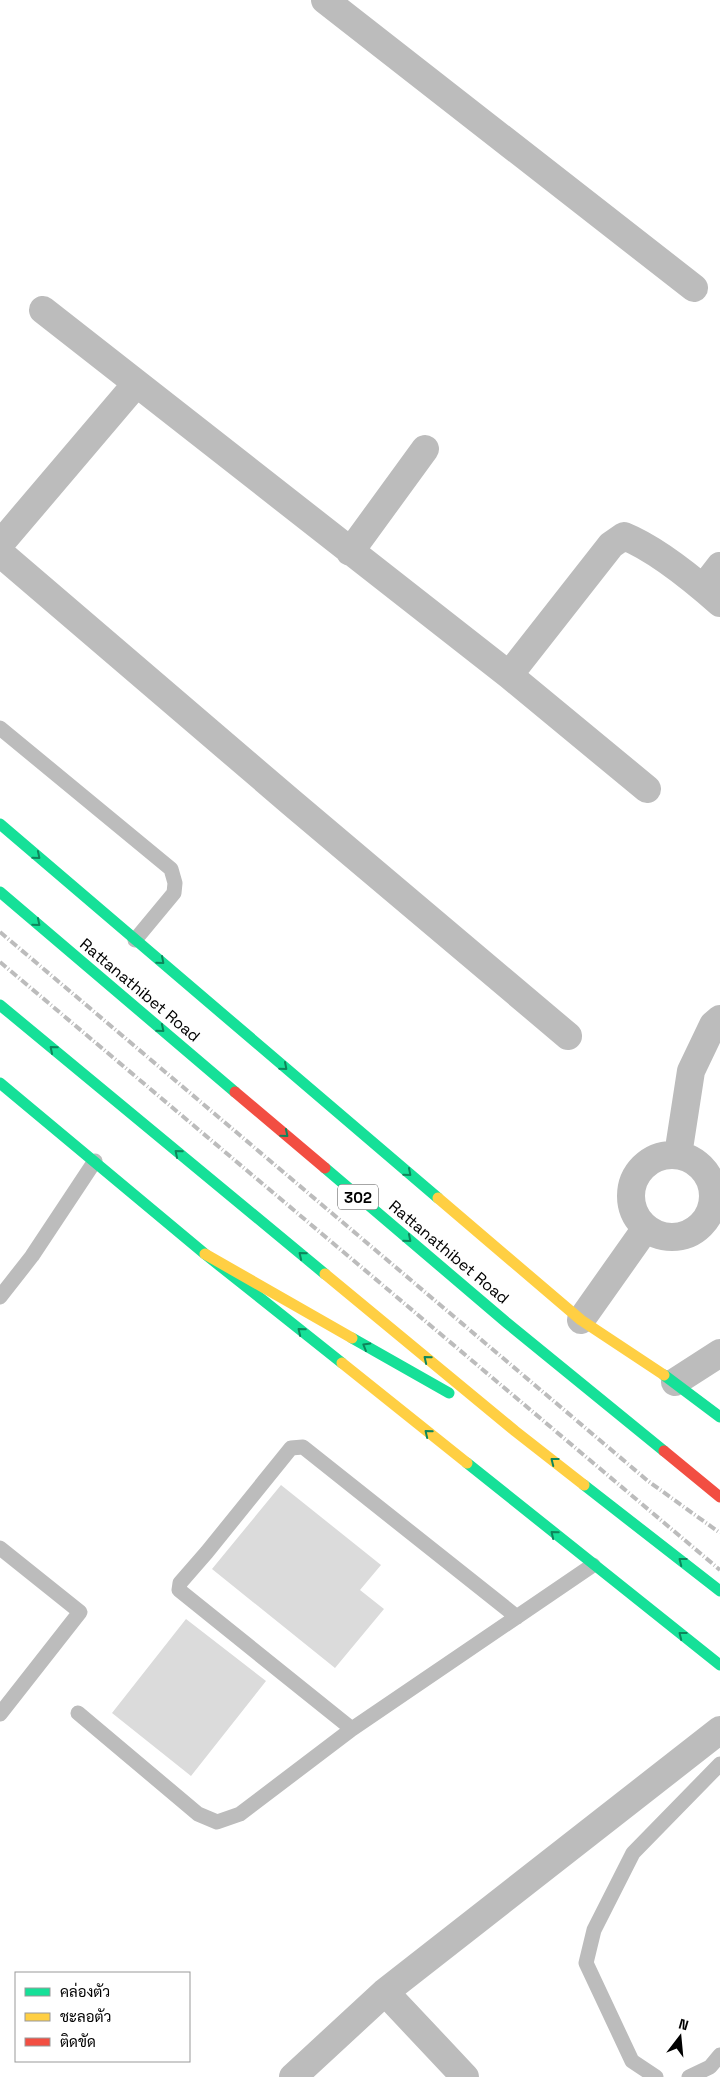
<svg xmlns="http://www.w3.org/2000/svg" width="720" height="2077" font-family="'Space Grotesk',Sarabun,sans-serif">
<rect width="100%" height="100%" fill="#fff"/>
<!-- building -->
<path fill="#dbdbdb" d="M281 1485 381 1565 360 1590 384 1609 335 1668 212 1569Z
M186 1619 266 1681 191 1776 112 1713Z"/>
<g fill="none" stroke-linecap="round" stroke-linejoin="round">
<!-- lane -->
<path stroke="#bcbcbc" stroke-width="15" d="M0 728 171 869 175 883 174 893 135 940
M0 1297 32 1256 95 1161
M0 1548 80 1612 0 1714
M78 1713 198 1814 217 1822 240 1814 352 1729 593 1565
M352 1729 179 1590 180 1583 207 1552 291 1448 303 1447 517 1617
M656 2077 632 2061 586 1963 594 1930 633 1853 720 1764
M689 2077 710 2067 720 2055"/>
<!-- street -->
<path stroke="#bcbcbc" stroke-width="28" d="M325 0 694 288
M43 310 509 675 647 789
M0 544 136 384
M350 552 425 449
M0 553 292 803 568 1036
M703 588 720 566
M509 675 611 545 624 536C656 549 694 580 720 603
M678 1155 691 1071 713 1025 720 1019
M631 1196a41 41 0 1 1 82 0a41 41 0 1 1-82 0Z
M581 1320 646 1228
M675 1382 720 1353
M385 1992 465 2077
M293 2077 385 1992 720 1730"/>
<!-- fast -->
<path stroke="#16e098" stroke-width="11" d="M0 824 438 1198
M0 892 235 1092
M0 1005 325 1274
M0 1083 205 1254 342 1363
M325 1168 507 1323 664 1451
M352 1338 449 1393
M664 1375 720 1417
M467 1463 720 1665
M584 1485 720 1591"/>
<!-- slow -->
<path stroke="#ffcf43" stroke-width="11" d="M438 1198 581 1320 664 1375
M205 1254 352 1338
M325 1274 515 1431 584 1485
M342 1363 467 1463"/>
<!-- jam -->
<path stroke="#f24e42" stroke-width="11" d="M235 1092 325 1168
M664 1451 720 1497"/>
<!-- rail -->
<path stroke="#bcbcbc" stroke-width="4" stroke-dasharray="8 2.5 1 2.5" stroke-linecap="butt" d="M0 932 648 1481 720 1533
M0 962 720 1570"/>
</g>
<!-- one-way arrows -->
<defs><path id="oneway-chevron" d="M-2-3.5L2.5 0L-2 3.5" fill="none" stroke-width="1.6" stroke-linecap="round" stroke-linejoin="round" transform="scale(1.25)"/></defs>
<g stroke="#0d865b">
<use href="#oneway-chevron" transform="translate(37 856) rotate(40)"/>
<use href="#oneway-chevron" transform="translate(37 923) rotate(40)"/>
<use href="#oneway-chevron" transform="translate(161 961) rotate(41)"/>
<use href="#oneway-chevron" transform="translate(161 1029) rotate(40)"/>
<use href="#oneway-chevron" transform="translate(53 1049) rotate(-140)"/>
<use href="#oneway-chevron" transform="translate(284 1067) rotate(41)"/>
<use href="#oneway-chevron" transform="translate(285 1134) rotate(40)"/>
<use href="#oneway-chevron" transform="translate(178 1153) rotate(-140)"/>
<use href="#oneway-chevron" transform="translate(408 1173) rotate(41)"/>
<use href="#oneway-chevron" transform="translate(408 1239) rotate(40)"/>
<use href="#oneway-chevron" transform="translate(302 1255) rotate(-141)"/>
<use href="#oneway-chevron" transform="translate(301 1331) rotate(-141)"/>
<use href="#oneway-chevron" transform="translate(366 1346) rotate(-150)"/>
<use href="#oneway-chevron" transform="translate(427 1359) rotate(-141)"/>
<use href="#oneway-chevron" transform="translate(428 1433) rotate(-141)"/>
<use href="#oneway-chevron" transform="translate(554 1461) rotate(-142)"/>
<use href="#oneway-chevron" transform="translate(554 1534) rotate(-141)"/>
<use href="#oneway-chevron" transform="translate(682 1561) rotate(-142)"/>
<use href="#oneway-chevron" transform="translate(682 1635) rotate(-142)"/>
</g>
<g text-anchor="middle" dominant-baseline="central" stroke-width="4" stroke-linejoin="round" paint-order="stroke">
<!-- shield labels -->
<rect fill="#fff" stroke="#4c4c4c" stroke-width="1" x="338" y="1184.5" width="40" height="25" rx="4"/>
<g font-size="15" font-weight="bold" fill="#000">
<text x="358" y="1197">302</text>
</g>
<!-- street labels -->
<g font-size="16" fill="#000" stroke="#fff">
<text transform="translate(140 990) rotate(40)">Rattanathibet Road</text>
<text transform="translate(449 1252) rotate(40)">Rattanathibet Road</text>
</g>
</g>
<!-- legend -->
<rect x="15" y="1972" width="175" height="90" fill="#ffffff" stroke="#999999"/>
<rect x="25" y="1988" width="25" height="8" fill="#16e098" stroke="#999999"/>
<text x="60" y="1997" font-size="15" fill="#000000">คล่องตัว</text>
<rect x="25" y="2013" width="25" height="8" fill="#ffcf43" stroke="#999999"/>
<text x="60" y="2022" font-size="15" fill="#000000">ชะลอตัว</text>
<rect x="25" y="2038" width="25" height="8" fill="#f24e42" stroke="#999999"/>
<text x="60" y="2047" font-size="15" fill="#000000">ติดขัด</text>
<!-- north arrow -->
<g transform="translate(680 2037) rotate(16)" stroke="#ffffff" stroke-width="4" paint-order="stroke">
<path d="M0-4L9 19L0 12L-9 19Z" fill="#000000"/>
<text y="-8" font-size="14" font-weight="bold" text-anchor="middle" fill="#000000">N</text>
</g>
</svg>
